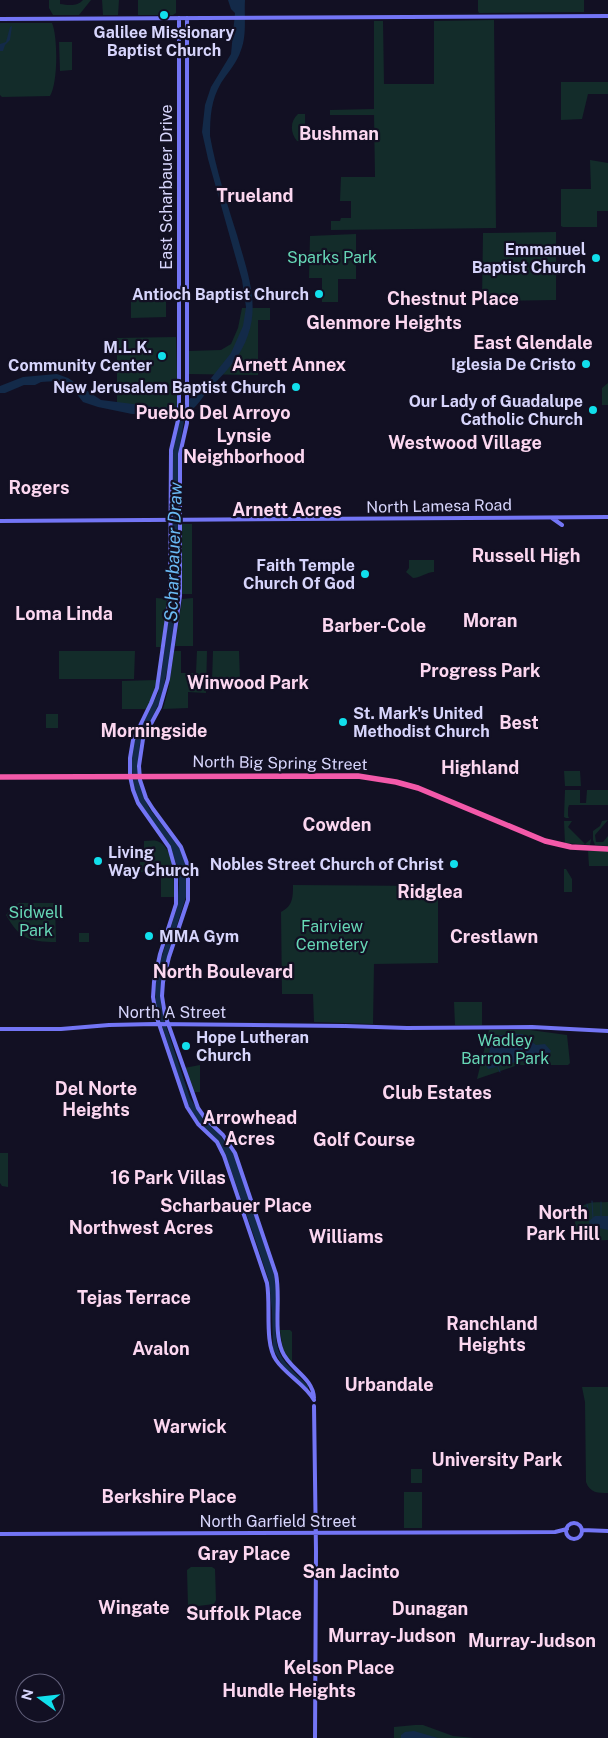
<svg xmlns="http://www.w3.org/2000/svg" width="608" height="1738" font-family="'Public Sans',sans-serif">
<rect width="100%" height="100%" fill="#121023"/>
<!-- green -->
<path fill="#132c2a" d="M49 0H60V4C68 5 77 7 83 0H91L79 15H53L49 8Z
M102 0H119L118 15H103Z
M138 0H176V13L173 15H138Z
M478 0H584V12L479 13 478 11Z
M494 20 496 228 331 230V221H340L341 218H351V201H340L341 177H375L374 115H330V110L374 109V21H383L384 84H434V21Z
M0 23H52C58 37 58 83 50 96L2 97 0 95Z
M59 42H72V70L60 71Z
M561 82H608V94H588L582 119 561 120Z
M298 114H305V142L297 141C290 133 290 121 298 114Z
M590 160 608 163V211H597V227H563L561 226V189H591Z
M556 232V300L482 301 483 233Z
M356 234V279H338V302H322V278H309L310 236Z
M131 299H166V317L131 318Z
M242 308H270V320H258V375L188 374 189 351 221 350 231 344 238 328Z
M176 337 178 409H158L117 403V338Z
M608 383V405H602V388Z
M181 524H192V594H182Z
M409 560H434V572C426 572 421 578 413 578L406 572 409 568Z
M156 598 168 599 161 647H156Z
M193 598V646H175L182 599Z
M59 651H135L134 679H59Z
M174 651H181V673H196L197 651H207L206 693 188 692V708L163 709 169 686Z
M213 651H239L240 680 212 681Z
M157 680 154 692 147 709H122V681Z
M46 714H58V728H46Z
M564 771H580L581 786H565Z
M565 790H580V803H586L587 790H608V805H569L568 808V816L569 818H566L564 817Z
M608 820 595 835 596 842H603L608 836V846L595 845 593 840V831L600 826 602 821Z
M564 821H572L568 827 585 844 591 839 590 845 565 843Z
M144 841C148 841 153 840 157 841 175 847 174 882 174 897H161V872H140V862H144Z
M588 851H608V866H589Z
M564 869H566L572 879V892H564Z
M293 885 425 886 426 890 438 897V963L374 964 373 1024 314 1022 313 994H282L281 912C293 906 293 897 293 885Z
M19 903H55L56 942C29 942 19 938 6 915L13 906Z
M79 933H89V942H79Z
M454 1002H482V1025H455Z
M489 1030H530L567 1035 570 1063 568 1065H518L477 1079Z
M200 1065V1092H192L184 1068Z
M0 1153H8V1187L2 1186 0 1183Z
M608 1202V1240C602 1240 594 1241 588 1239 572 1235 571 1213 584 1205 592 1201 600 1203 608 1202Z
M280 1330H290L292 1332V1363L283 1350Z
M582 1387H608V1493C598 1493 590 1493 586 1482L585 1402Z
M411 1469H422V1483H411Z
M404 1492H422V1528H404Z
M191 1567H212L215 1569 216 1600 214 1604 190 1607 188 1606 187 1570Z
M415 1725H423L453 1736 474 1738H394V1727Z"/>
<!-- water -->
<path fill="#132a49" d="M228 0H245C244 16 247 35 241 50 237 63 228 72 221 83 211 100 210 117 210 136 216 169 227 203 237 235 246 268 260 302 248 335 241 356 226 372 211 387 202 397 197 408 185 415L179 450 177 598 169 661 161 699 140 743 137 772 142 792 149 808 180 849 186 865V897L169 950 161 984V1005L164 1020 190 1098 199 1112 216 1130 234 1154 275 1277C279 1299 271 1335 280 1354 286 1366 299 1376 308 1386V1391L283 1366 273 1349 272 1311 269 1281 255 1239 226 1156 189 1109 156 1007 155 989 158 969 177 907 179 884 178 869 171 849 138 801 134 788 131 760 134 741 158 693 162 668 171 598 172 447 181 412 162 419 145 414H132L98 407 83 402 76 393 56 381 41 382 35 385H24L5 393H0V386L23 377 57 374 68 378 101 400 149 406C160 411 171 404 181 407L208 382 231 353 243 326 246 307 242 280 208 159 202 132 205 105 211 87 231 54 235 13 231 9Z
M12 26 10 40 5 45 3 51H0V44L6 42 10 27Z
M517 1034H522L536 1045 545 1044 551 1051 546 1060 541 1062 520 1061 488 1069 487 1066 490 1048 495 1037 500 1035Z
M595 1216H608V1230L590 1226 589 1221Z
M414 1731 438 1738H401V1735L405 1732Z"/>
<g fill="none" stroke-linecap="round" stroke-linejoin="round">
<!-- stream -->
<path stroke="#132a49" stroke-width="1" d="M492 1031 496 1037
M498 1067 500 1072
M592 1201 593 1218
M601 1202V1216
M587 1204 588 1209"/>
<!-- secondary -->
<path stroke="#7375f5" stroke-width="4" d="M179 18V416L171 450 170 596 157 688 151 703 133 740 130 758V776L133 790 138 803 169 847 176 872V904L160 954 154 982 153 997 156 1015 187 1107 198 1124 217 1142 224 1156 267 1283C271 1306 264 1342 276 1360 286 1375 305 1384 314 1400
M187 18V423L180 454V596L168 679 160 707 143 739 139 766 140 780 146 798 153 809 181 847 188 866V900L169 957 163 982 162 996 165 1015 198 1108 205 1118 223 1135 235 1153 276 1274C281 1298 273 1329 282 1351 289 1369 313 1377 314 1398
M0 19 608 16
M552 518 562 525
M0 521 608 517
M345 1026 407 1028 532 1027 608 1031
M0 1029H61L109 1025 155 1024 344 1026
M314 1406 316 1551 315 1738
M566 1531a8 8 0 1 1 16 0a8 8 0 1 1-16 0Z
M582 1530 608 1531
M0 1534 555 1532 567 1529"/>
<!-- highway -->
<path stroke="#f359a9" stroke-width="5.5" d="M0 777 358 776 396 782 418 788 545 841 571 847 608 849"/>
</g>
<!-- markers -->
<g fill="#11dfec" stroke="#121023" stroke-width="2">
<circle cx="164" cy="15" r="5"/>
<circle cx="596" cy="258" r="5"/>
<circle cx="319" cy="294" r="5"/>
<circle cx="162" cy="356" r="5"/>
<circle cx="586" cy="364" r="5"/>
<circle cx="296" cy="387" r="5"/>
<circle cx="593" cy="410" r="5"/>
<circle cx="365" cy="574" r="5"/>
<circle cx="343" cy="722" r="5"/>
<circle cx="98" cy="861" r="5"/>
<circle cx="454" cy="864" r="5"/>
<circle cx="149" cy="936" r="5"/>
<circle cx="186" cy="1046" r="5"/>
</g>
<g text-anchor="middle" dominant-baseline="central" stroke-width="4.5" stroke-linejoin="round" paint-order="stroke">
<!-- poi labels -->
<g font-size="16" font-weight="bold" fill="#d7d5fc" stroke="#121023" text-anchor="end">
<text x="164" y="32" text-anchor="middle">Galilee Missionary<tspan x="164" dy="18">Baptist Church</tspan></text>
<text x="586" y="249">Emmanuel<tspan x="586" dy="18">Baptist Church</tspan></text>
<text x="309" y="294">Antioch Baptist Church</text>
<text x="152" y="347">M.L.K.<tspan x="152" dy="18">Community Center</tspan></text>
<text x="576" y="364">Iglesia De Cristo</text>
<text x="286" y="387">New Jerusalem Baptist Church</text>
<text x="583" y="401">Our Lady of Guadalupe<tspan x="583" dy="18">Catholic Church</tspan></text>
<text x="355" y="565">Faith Temple<tspan x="355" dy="18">Church Of God</tspan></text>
<text x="353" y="713" text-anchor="start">St. Mark's United<tspan x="353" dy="18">Methodist Church</tspan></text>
<text x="108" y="852" text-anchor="start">Living<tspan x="108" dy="18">Way Church</tspan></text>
<text x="444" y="864">Nobles Street Church of Christ</text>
<text x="159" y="936" text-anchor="start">MMA Gym</text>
<text x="196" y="1037" text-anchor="start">Hope Lutheran<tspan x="196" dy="18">Church</tspan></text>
</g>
<!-- street labels -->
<g font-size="16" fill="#d7d5fc" stroke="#121023">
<text transform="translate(166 187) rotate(-90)">East Scharbauer Drive</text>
<text transform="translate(439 506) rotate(-1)">North Lamesa Road</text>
<text transform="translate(280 763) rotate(1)">North Big Spring Street</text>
<text x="172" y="1012">North A Street</text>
<text x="278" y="1521">North Garfield Street</text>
</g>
<!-- park labels -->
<g font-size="16" fill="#66d7b6" stroke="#121023">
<text x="332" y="257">Sparks Park</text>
<text x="36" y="912">Sidwell<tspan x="36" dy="18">Park</tspan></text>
<text x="332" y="926">Fairview<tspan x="332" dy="18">Cemetery</tspan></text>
<text x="505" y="1040">Wadley<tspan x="505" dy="18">Barron Park</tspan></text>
</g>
<!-- neighbourhood labels -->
<g font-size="18" font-weight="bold" fill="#fcd7f0" stroke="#121023">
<text x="339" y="133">Bushman</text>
<text x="255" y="195">Trueland</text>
<text x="453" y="298">Chestnut Place</text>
<text x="384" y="322">Glenmore Heights</text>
<text x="533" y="342">East Glendale</text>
<text x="289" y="364">Arnett Annex</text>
<text x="213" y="412">Pueblo Del Arroyo</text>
<text x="244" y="435">Lynsie<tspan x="244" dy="21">Neighborhood</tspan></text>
<text x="465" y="442">Westwood Village</text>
<text x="39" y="487">Rogers</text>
<text x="287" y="509">Arnett Acres</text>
<text x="526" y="555">Russell High</text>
<text x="64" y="613">Loma Linda</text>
<text x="490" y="620">Moran</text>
<text x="374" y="625">Barber-Cole</text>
<text x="480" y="670">Progress Park</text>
<text x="248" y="682">Winwood Park</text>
<text x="519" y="722">Best</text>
<text x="154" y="730">Morningside</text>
<text x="480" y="767">Highland</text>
<text x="337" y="824">Cowden</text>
<text x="430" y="891">Ridglea</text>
<text x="494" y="936">Crestlawn</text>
<text x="223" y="971">North Boulevard</text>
<text x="96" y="1088">Del Norte<tspan x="96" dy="21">Heights</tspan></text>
<text x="437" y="1092">Club Estates</text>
<text x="250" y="1117">Arrowhead<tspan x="250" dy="21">Acres</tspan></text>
<text x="364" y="1139">Golf Course</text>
<text x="168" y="1177">16 Park Villas</text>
<text x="236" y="1205">Scharbauer Place</text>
<text x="563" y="1212">North<tspan x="563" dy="21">Park Hill</tspan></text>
<text x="141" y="1227">Northwest Acres</text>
<text x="346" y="1236">Williams</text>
<text x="134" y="1297">Tejas Terrace</text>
<text x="492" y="1323">Ranchland<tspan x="492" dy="21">Heights</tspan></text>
<text x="161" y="1348">Avalon</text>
<text x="389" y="1384">Urbandale</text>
<text x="190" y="1426">Warwick</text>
<text x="497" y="1459">University Park</text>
<text x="169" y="1496">Berkshire Place</text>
<text x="244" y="1553">Gray Place</text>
<text x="351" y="1571">San Jacinto</text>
<text x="134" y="1607">Wingate</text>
<text x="430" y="1608">Dunagan</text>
<text x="244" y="1613">Suffolk Place</text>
<text x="392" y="1635">Murray-Judson</text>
<text x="532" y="1640">Murray-Judson</text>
<text x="339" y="1667">Kelson Place</text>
<text x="289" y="1690">Hundle Heights</text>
</g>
<!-- water labels -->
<g font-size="18" font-style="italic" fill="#6abaf4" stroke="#121023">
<text transform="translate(173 552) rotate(-88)">Scharbauer Draw</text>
</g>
</g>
<!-- north arrow -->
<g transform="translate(40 1698) rotate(285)"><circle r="24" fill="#121023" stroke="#615f7a"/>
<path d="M0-4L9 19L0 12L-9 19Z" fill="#11dfec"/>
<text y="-8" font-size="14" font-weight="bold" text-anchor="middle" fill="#d7d5fc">N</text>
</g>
</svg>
